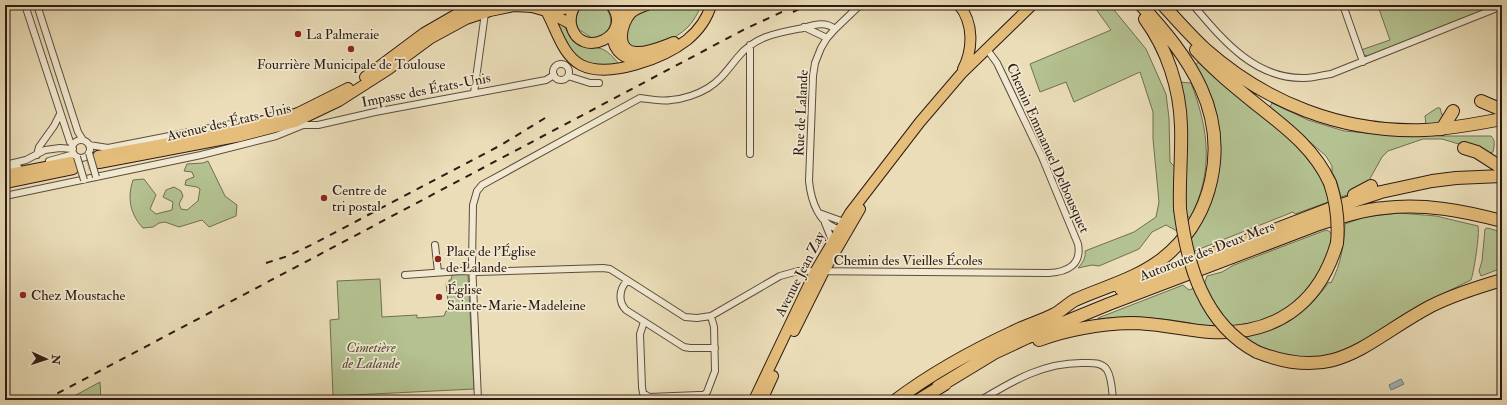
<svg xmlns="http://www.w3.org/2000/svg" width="1507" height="405" font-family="'IM FELL Double Pica',serif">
<rect width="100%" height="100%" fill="#eaddb8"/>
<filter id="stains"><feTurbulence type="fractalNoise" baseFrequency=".005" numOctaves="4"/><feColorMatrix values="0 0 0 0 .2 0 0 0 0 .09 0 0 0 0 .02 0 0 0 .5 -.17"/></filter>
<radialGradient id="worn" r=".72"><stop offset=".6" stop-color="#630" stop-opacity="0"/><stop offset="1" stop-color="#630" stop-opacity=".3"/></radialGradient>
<!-- green -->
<path fill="#b4c291" stroke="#716e52" d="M584 5H603C617 18 611 38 592 38L583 32 579 30C574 21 575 12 584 5Z
M654 5H702C698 12 694 21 688 27 675 40 651 49 633 49L625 39C631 14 630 15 654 5Z
M1093 5H1110L1146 49 1166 94 1169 118 1170 162 1175 167 1177 231 1166 225 1152 232 1139 249 1099 266 1092 265 1078 268C1083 262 1086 258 1085 251L1134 232 1156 217 1159 202 1153 139V112L1140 72 1074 102 1066 82 1040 92 1030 64 1111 30Z
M1388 5H1499L1368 56 1364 55 1361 50 1390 40 1379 9Z
M561 24C568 29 570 38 577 43 585 49 594 46 602 49 610 52 616 61 621 66L595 67 574 57 556 25Z
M1201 60 1289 135 1320 171 1331 201 1295 214 1293 212 1192 252 1189 237 1215 188 1220 160V145L1216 114 1195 65Z
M1178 82 1191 83C1209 130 1214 172 1190 218L1185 214Z
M1272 103 1308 120 1344 131 1403 136H1491C1496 140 1494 147 1493 152L1489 153 1442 139H1423L1388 151 1382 157 1367 184 1356 192 1341 197 1337 182 1332 172V166L1326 156 1270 107Z
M1437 108H1440L1442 115 1447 114 1442 122 1426 125 1425 116Z
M208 161 225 196 237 205 236 216 209 227 202 220 179 227 165 222 159 223 153 227 143 228C130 214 127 198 133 180L144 179 156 195 150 209 156 214 172 210 173 202 163 197 166 190 174 187 181 191 183 196 179 204 181 209 187 210 198 201 200 189 197 187 185 185 186 180 194 177 192 172 184 171 187 164 203 163Z
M1399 213 1436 216 1478 226C1480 232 1474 272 1471 280L1420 305 1342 353 1315 358 1291 357 1257 346 1242 336C1283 330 1305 315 1329 282L1331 283C1341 264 1344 245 1345 224L1364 217Z
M1487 228 1502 232V268L1481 276 1479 271 1482 261 1485 229Z
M1326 230C1329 231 1331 232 1332 235 1335 245 1320 276 1314 284 1308 292 1298 302 1289 308 1273 321 1251 323 1231 326L1220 315 1204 285 1207 276 1222 272 1234 265Z
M468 274 474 389 333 396 330 320 339 319 337 281 380 279 382 317 417 315V318L444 316 446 311 449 310 446 283H449V280H451L452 275Z
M1183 285 1189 290 1194 288 1218 327 1191 325V323C1160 318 1130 315 1098 319V318Z
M100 382 101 400H67Z"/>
<!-- water -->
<path fill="#9db9ba" stroke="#717a77" d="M1401 379 1404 384 1391 390 1389 385Z"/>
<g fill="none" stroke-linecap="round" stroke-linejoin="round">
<!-- primary-tunnel -->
<path stroke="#c4b697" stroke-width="10" stroke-dasharray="10 5" stroke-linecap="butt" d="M71 162 98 156
M73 169 99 163"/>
<defs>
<path id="minor" d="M25 5 70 142 73 145
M37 5 78 132 83 140
M1193 5C1222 39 1254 79 1304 78 1313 78 1322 75 1331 74L1502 6
M1343 5 1363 62
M804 27 827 38
M750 45V154
M553 72a8 8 0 1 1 16 0a8 8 0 1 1-16 0Z
M568 76 590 83H599
M474 93 485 13
M72 149a9 9 0 1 1 18 0a9 9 0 1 1-18 0Z
M89 145 108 148 277 115
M37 155 39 147 54 126 60 114
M49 161 74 154
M5 165 26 160 45 150 60 148 73 149
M5 170 18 167
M5 196 201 155 276 136 303 125H318L375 112 546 80 554 75
M819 213 844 222 845 226
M825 223 831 238V243
M842 230C819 226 811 201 809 181L813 76 815 63 821 48 827 38 835 29 860 5
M435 245 438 272
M405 275 461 271 477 272 603 268 610 269 685 317 697 318 711 316 780 276 798 271 1049 273C1067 272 1082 265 1078 244L1042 157 997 63 986 48
M627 281C619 289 618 302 626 310L684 347 690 348H715
M644 322 640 334 642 387 643 393 649 397 699 395H704L707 392 715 371 714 327 711 316
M478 400 472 262 473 205 477 191 482 185 640 98C650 99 661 102 671 100 683 99 698 94 708 88 721 80 728 69 738 57 755 36 777 33 803 28 814 25 825 21 835 29
M981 400C1014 380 1045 362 1084 363 1092 363 1102 362 1107 370 1112 378 1112 391 1113 400"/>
<path id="primary" d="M551 5 563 9 574 8
M576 5C572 10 570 18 571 25 580 62 635 35 611 5
M647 5C642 7 635 9 631 13 621 24 615 51 636 52 648 53 663 46 674 42
M959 5C974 23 973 50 963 69
M546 11C556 28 562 55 581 65 609 79 664 58 687 40 698 31 707 19 711 5
M617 19 625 8 632 5
M612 34C613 52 626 63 644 57
M365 77 424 33 457 14 479 5
M98 156 202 137 267 123 298 113 348 88
M99 163 241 136 295 122 339 101 389 69 431 38 466 19 490 11 514 6 532 7 546 11 571 24
M5 175 71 162
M5 183 73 169
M794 331 824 271 860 209
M754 400 815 272 850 213 920 122 961 74 1032 5
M762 400 773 376"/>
<path id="motorway" d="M1163 5C1177 20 1190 35 1205 49 1266 103 1342 133 1424 130 1450 129 1476 124 1502 119
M1145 19C1167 49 1180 88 1181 126 1182 153 1179 181 1180 209
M1196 50C1214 70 1235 87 1256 104 1285 127 1314 148 1330 183
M1481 101 1502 110
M1442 129 1453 111
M1464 148 1477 152 1502 168
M1354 195 1371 186
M1121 289 1329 209 1381 192 1432 181 1456 178 1502 176
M1039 340C1069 329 1099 324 1131 323 1158 323 1184 330 1210 332 1274 336 1319 305 1337 243
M1257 352C1338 384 1365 341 1431 306 1453 295 1478 287 1502 280
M938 387 994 353 1026 338 1109 304 1319 224C1341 217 1362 210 1384 208 1424 203 1464 211 1502 221
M896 400C932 373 972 351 1013 332 1026 325 1042 321 1055 314 1062 310 1068 304 1075 300 1104 287 1136 279 1162 259 1214 218 1228 147 1201 88 1187 57 1164 30 1141 5
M919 400 945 384"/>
</defs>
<!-- minor casing -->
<use href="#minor" stroke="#5d4c3c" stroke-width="8"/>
<!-- primary casing -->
<use href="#primary" stroke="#2e1b13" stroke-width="12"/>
<!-- motorway casing -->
<use href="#motorway" stroke="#2e1b13" stroke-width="14"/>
<!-- minor -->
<use href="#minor" stroke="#f1e9d1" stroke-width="6"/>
<!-- primary -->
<use href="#primary" stroke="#e5be7c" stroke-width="10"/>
<!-- motorway -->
<use href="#motorway" stroke="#e5be7c" stroke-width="12"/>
<!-- rail -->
<path stroke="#2e1b13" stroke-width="2" stroke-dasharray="7 7" stroke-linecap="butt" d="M793 12 807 5
M266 263 288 256 313 244 501 145 550 115
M45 400 745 29 797 5"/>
<defs>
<path id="minor-bridge" d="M89 153 96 177
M77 157 84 180"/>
<path id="motorway-bridge" d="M1330 183C1337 204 1339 222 1337 243
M1180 209C1187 265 1204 324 1257 352"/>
</defs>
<!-- minor-bridge casing -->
<use href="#minor-bridge" stroke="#5d4c3c" stroke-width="8" stroke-linecap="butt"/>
<!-- motorway-bridge casing -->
<use href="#motorway-bridge" stroke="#2e1b13" stroke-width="14" stroke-linecap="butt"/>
<!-- minor-bridge -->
<use href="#minor-bridge" stroke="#f1e9d1" stroke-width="6"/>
<!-- motorway-bridge -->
<use href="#motorway-bridge" stroke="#e5be7c" stroke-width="12"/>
</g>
<!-- markers -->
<g fill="#8f2418" stroke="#f1e9d1" stroke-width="1.5">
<circle cx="298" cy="34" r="4"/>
<circle cx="351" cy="49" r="4"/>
<circle cx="324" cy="198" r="4"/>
<circle cx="438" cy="259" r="4"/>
<circle cx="23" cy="295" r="4"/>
<circle cx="439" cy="297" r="4"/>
</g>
<g text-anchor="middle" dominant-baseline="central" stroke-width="3.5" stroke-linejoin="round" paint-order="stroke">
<!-- poi labels -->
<g font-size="14" fill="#2e1b13" stroke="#f1e9d1" text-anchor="start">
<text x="306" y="34">La Palmeraie</text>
<text x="351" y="64" text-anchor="middle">Fourrière Municipale de Toulouse</text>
<text x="332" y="190">Centre de<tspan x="332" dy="16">tri postal</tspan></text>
<text x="446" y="251">Place de l'Église<tspan x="446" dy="16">de Lalande</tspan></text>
<text x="447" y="289">Église<tspan x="447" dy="16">Sainte-Marie-Madeleine</tspan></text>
<text x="31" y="295">Chez Moustache</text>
</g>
<!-- street labels -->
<g font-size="14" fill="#2e1b13" stroke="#f1e9d1">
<text transform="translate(426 90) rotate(-11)">Impasse des États-Unis</text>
<text transform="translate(801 113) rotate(-87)">Rue de Lalande</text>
<text transform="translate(229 122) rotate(-13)">Avenue des États-Unis</text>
<text transform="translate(1048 148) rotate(66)">Chemin Emmanuel Delbousquet</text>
<text transform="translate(1207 251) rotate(-21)">Autoroute des Deux Mers</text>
<text x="908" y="260">Chemin des Vieilles Écoles</text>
<text transform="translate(800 274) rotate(-63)">Avenue Jean Zay</text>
</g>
<!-- park labels -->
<g font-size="14" font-style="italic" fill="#564d39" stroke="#f1e9d1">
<text x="371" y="347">Cimetière<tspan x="371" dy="16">de Lalande</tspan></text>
</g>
</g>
<!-- margin -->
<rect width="1507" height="405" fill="none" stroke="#eaddb8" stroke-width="20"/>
<rect x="6" y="6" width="1495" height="393" fill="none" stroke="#2e1b13" stroke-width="2"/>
<rect x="10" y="10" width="1487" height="385" fill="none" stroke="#2e1b13"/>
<!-- north arrow -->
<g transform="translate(46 359) rotate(93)" stroke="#f1e9d1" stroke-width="3" paint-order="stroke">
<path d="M0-3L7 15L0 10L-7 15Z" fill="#2e1b13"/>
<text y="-6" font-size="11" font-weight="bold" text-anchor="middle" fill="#2e1b13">N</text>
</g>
<rect width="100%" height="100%" filter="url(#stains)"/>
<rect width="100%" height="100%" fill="url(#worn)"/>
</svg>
